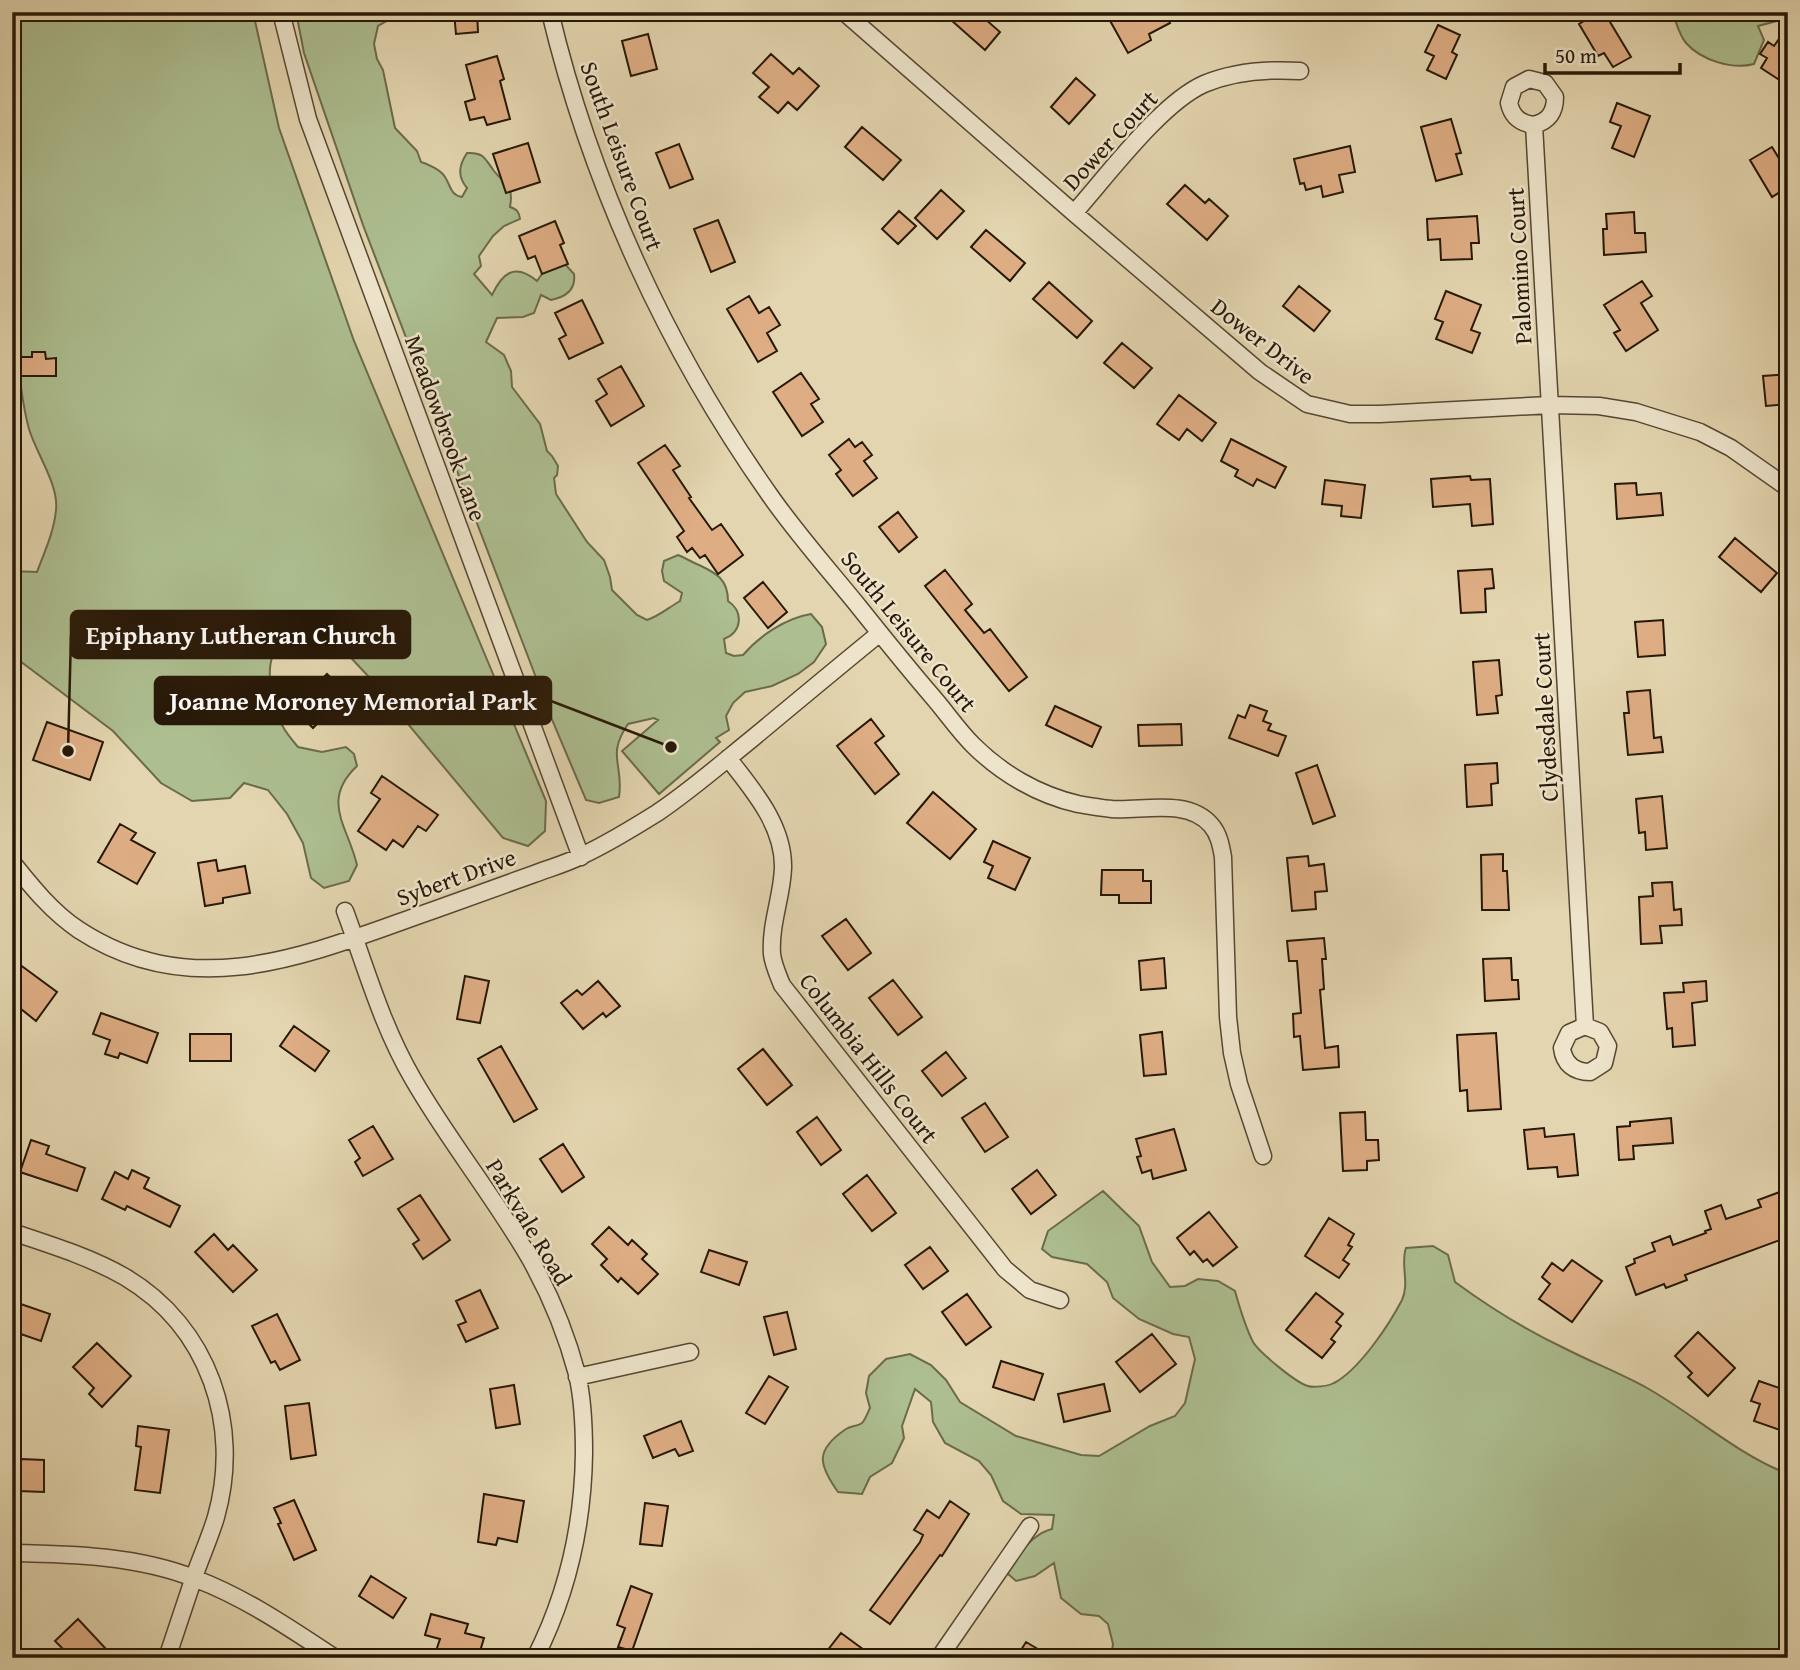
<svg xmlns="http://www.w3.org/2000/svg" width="1800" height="1670" font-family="'Gentium Book Plus',serif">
<rect width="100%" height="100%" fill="#e3d5af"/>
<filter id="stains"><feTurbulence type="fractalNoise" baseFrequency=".00286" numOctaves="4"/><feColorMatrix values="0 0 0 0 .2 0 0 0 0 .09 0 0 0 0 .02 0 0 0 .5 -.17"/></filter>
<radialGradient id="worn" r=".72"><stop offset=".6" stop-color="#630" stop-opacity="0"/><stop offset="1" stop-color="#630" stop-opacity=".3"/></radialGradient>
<!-- green -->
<path fill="#adbe90" stroke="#6a6b4c" stroke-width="2" d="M12 12H253L279 128 354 341 546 801 545 831 528 846 503 838 368 676 339 645C325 643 291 637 279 647 262 661 272 707 282 725 286 733 292 740 298 747L322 752 346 747 354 754 357 766C320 801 348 826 357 865L349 881 324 888 311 878 303 843 287 814 268 790 244 783 230 798 192 801 161 783 113 731 12 655V571L37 572C44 553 54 532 56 510 59 485 36 453 29 429 22 404 20 379 17 354L12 351Z
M296 12H392L390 19 378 26 374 44 377 59 383 70 395 128 417 151 421 162C428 164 441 170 445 177 451 186 450 195 462 197L467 188C457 176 459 165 467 153 484 152 485 159 494 171 505 185 514 185 510 207 517 209 519 212 520 219L504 226 493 236 479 256 481 266 474 274 492 295C502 274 514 262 537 281L544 271 564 263 574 274C576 289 566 297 551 300L541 295 534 313 523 317 497 318 486 342 504 355 511 371 512 387 540 424 547 451 552 456 558 466 557 475 554 478 556 494 587 542 604 560 610 577 612 590 637 615 647 620C659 616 668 608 680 601L682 593 664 581 662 571 664 561 678 555C686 558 691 562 699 565 716 573 728 579 728 601 744 612 742 632 724 639L726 653 734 656 743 655C759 636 786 618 811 614L822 627 826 644 814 662 798 674 772 686 745 692 733 703 726 716 729 730 716 738 720 742 659 794 622 751 658 720 654 718 628 724C606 756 624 764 619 797L599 803 586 800 553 722 363 225 304 53Z
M1663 12H1788V18L1758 26 1764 40 1754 64C1732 70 1701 60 1686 43 1680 36 1677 25 1674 17Z
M1103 1191 1139 1226 1152 1262 1170 1287 1185 1286 1198 1279 1218 1281 1235 1291C1240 1309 1245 1326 1253 1342 1259 1352 1296 1383 1308 1386 1313 1388 1329 1386 1334 1383 1359 1370 1389 1325 1402 1300 1410 1282 1400 1265 1406 1248L1433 1246 1448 1255 1455 1282C1489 1307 1526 1330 1564 1348 1591 1362 1620 1373 1647 1388 1695 1415 1735 1453 1788 1474V1658H1111L1113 1644 1108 1624 1099 1616 1081 1614 1061 1598 1054 1563 1035 1576 1016 1581 1007 1573C1017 1555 1032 1534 1052 1529L1054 1515 1021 1514 1003 1501 991 1475 979 1461 945 1443 933 1422 931 1402 915 1389 902 1426 904 1438 892 1463 870 1477 862 1494 838 1492C818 1464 815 1450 846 1429 851 1426 858 1426 862 1423 865 1420 868 1412 870 1408L866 1393 869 1376 886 1359 910 1354 931 1365 946 1380 960 1402 1016 1436 1081 1455 1099 1456 1150 1426 1175 1416 1185 1403 1195 1359 1189 1337 1173 1334 1139 1319 1113 1298 1107 1282 1087 1264 1052 1257 1042 1249 1048 1231Z"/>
<!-- building -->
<path fill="#dead84" stroke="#271807" stroke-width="2" d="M454 12H477L478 32 456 34Z
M942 12H977L1000 32 985 50Z
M1116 12H1164L1170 23 1149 34 1151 40 1128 53 1108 17Z
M1599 12H1604L1631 57 1613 67 1604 53 1598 56 1579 24Z
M1438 25 1460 35 1452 52 1457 55 1446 79 1427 70 1434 56 1425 52Z
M1788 26V70L1781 81 1761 68 1767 58 1760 54 1768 42 1774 46Z
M648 34 657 69 631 76 622 41Z
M771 54 793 74 799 68 819 86 797 110 788 102 778 113 759 97 769 87 753 73Z
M497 56 504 79 500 81 510 119 487 125 484 117 470 120 465 102 475 99 466 65Z
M1076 78 1095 95 1069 124 1051 107Z
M1617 103 1650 116 1634 157 1612 148 1621 126 1610 122Z
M1451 119 1461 153 1456 154 1462 174 1436 181 1421 127Z
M862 127 901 160 883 180 845 147Z
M528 143 540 182 506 193 493 154Z
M679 144 693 179 670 188 656 153Z
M1350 146 1355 172 1339 175 1343 192 1323 197 1321 186 1306 190 1304 183 1300 184 1294 159Z
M1772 147 1780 160 1788 155V187L1772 197 1750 160Z
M1185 185 1205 203 1209 199 1228 216 1207 240 1167 204Z
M941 190 964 211 937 239 915 218Z
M899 211 916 226 898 244 882 229Z
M1634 212 1635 233H1645L1646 252 1604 255 1603 229H1607L1606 214Z
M1477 216 1479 243H1471L1472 259 1441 260 1440 239 1428 240 1427 219Z
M718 220 735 262 711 272 694 229Z
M555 221 564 243 560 245 568 264 542 274 535 256 528 259 519 236Z
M986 230 1025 263 1010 281 971 247Z
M1642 281 1652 296 1641 303 1658 330 1626 351 1614 333 1620 330 1604 305Z
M1049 282 1092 321 1077 338 1033 299Z
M1299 286 1330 311 1314 331 1283 306Z
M1446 291 1481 305 1471 330 1480 333 1472 353 1436 339 1443 322 1435 319Z
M749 296 759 313 769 307 780 325 767 333 777 351 758 362 727 309Z
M582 300 603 343 569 359 559 339 566 335 555 313Z
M1122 343 1152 368 1134 388 1104 363Z
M32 352H45L46 359 56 358V376H21V357H32Z
M621 366 644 406 611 426 596 401 607 394 598 379Z
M801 373 819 399 811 404 823 422 802 436 773 392Z
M1788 374V404L1766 406 1763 376Z
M1179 395 1216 423 1202 441 1187 429 1179 440 1157 424Z
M849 439 855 447 862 442 872 455 864 461 877 478 853 496 836 474 841 470 829 455Z
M1231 439 1286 467 1275 488 1257 479 1253 486 1235 476 1238 470 1221 461Z
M665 445 680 466 673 470 691 497 689 498 712 530 721 524 743 555 718 574 705 555 700 558 692 548 687 552 677 537 684 531 638 463Z
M1470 476 1471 480 1490 479 1493 524 1472 526 1470 504 1433 507 1431 479Z
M1325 480 1365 485 1361 518 1341 516 1342 506 1322 504Z
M1636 483 1637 495 1661 493 1663 515 1617 519 1615 484Z
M898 512 917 537 899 552 879 527Z
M1735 538 1777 573 1761 592 1719 557Z
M1492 569 1494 588 1485 589 1486 612 1461 613 1458 571Z
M945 570 972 604 965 610 984 633 990 629 1027 677 1009 691 925 586Z
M763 582 787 612 768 628 744 598Z
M1663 620 1665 655 1638 657 1635 622Z
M1499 660 1502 695 1496 696 1498 713 1477 715 1473 662Z
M327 674 347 693 313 728 293 708Z
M1650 690 1654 738 1661 737 1663 752 1628 755 1624 713H1629L1627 692Z
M1250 705 1267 711 1263 721 1271 724 1268 730 1286 736 1278 756 1229 738 1238 715 1245 718Z
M1055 706 1101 727 1092 747 1046 725Z
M871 719 884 736 875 743 899 774 875 794 837 746Z
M47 722 103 742 90 780 33 760Z
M1181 724 1182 745 1139 746 1138 725Z
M1497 763 1498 783 1491 784 1492 805 1467 807 1465 765Z
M1317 765 1335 816 1313 824 1296 773Z
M382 776 438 815 426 831 418 826 403 847 393 840 386 850 358 831 380 799 371 793Z
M933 792 976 829 950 859 907 823Z
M1662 796 1667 848 1646 850 1645 832 1639 833 1636 799Z
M120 824 136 833 131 840 155 853 137 884 98 862Z
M993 841 1030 858 1015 890 988 878 993 866 984 862Z
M1503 854V871H1507L1509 910H1482L1481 855Z
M1308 856 1309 866 1324 864 1327 891 1315 892 1316 909 1292 911 1287 858Z
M216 860 218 871 245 866 250 893 223 898V903L205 906 198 863Z
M1102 870H1143V881H1151V903H1119V895H1101Z
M1672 882 1674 910 1681 909 1682 925 1660 926 1662 943 1641 944 1639 897 1653 896 1652 883Z
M846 919 871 953 848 970 822 936Z
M1324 938 1326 959H1322L1324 989 1320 990 1325 1048 1338 1046 1339 1067 1303 1070 1300 1036 1294 1037 1293 1014 1301 1013 1297 961H1289L1287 941Z
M1164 958 1166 988 1141 990 1139 961Z
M1511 958 1512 980H1518L1519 999 1485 1001 1483 959Z
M19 964 57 992 36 1021 16 1005 19 1001 12 996V973Z
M465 976 489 981 480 1023 457 1019Z
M893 980 922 1017 898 1035 869 998Z
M598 981 620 1006 606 1017 603 1013 583 1029 561 1003 577 990 582 995Z
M1706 981 1707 1001 1692 1003 1695 1045 1673 1047 1672 1028 1667 1029 1664 993 1684 992 1683 983Z
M101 1013 158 1033 147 1063 120 1053 118 1058 105 1054 110 1040 93 1034Z
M294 1026 329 1051 315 1071 280 1046Z
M1162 1032 1166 1074 1144 1076 1140 1035Z
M1496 1033 1501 1109 1468 1111 1467 1090 1460 1091 1457 1035Z
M190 1034H231V1061H190Z
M501 1046 537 1109 514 1122 478 1059Z
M763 1049 792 1085 767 1105 738 1069Z
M946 1052 966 1078 942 1096 922 1071Z
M985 1103 1008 1137 985 1152 962 1118Z
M1365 1112 1366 1140H1378L1379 1160 1367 1161V1170L1343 1171 1340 1113Z
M817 1117 841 1150 821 1165 797 1132Z
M1671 1118 1673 1143 1633 1146 1634 1159 1619 1160 1617 1127 1630 1126V1122Z
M373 1126 393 1159 363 1176 355 1162 360 1158 349 1140Z
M1544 1128 1545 1137 1574 1134 1578 1175 1558 1177 1557 1167 1528 1169 1524 1130Z
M1174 1129 1186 1170 1153 1179 1151 1170 1142 1173 1137 1157 1141 1156 1136 1139Z
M31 1140 49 1146 46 1154 85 1168 77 1191 20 1172Z
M563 1144 584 1177 562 1192 540 1159Z
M132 1170 149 1178 144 1188 180 1206 170 1227 127 1206 125 1210 102 1199 115 1172 128 1179Z
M1037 1170 1056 1195 1031 1214 1012 1189Z
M867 1175 896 1213 872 1231 843 1194Z
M1788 1189V1237L1685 1275 1687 1280 1666 1288 1664 1284 1636 1295 1626 1267 1635 1263 1634 1259 1655 1251 1652 1243 1670 1236 1673 1245 1706 1233 1705 1231 1711 1229 1705 1211 1721 1205 1726 1219 1761 1207 1758 1200Z
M420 1195 450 1240 423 1259 413 1244 419 1240 398 1209Z
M1209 1212 1237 1247 1213 1266 1207 1259 1203 1262 1194 1251 1190 1255 1177 1238Z
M1329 1218 1354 1234 1348 1245 1352 1247 1343 1260 1349 1264 1339 1278 1305 1256Z
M609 1227 628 1245 632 1240 647 1254 642 1259 658 1274 638 1294 621 1278 618 1282 601 1265 607 1259 592 1244Z
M214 1234 228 1250 233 1245 257 1270 233 1292 195 1252Z
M930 1247 948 1271 923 1289 905 1265Z
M709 1250 747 1262 739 1285 701 1272Z
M1572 1260 1602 1281 1572 1322 1539 1299 1550 1284 1542 1277 1552 1263 1563 1271Z
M480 1290 498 1328 466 1342 458 1325 466 1322 456 1301Z
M1316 1293 1343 1314 1336 1322 1341 1326 1331 1339 1335 1342 1322 1358 1286 1330Z
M967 1294 991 1327 966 1345 942 1312Z
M12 1301 50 1314 41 1341 12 1331Z
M787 1312 796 1349 774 1355 764 1317Z
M277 1314 300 1360 280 1370 275 1361 271 1363 252 1326Z
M1698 1332 1735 1368 1708 1396 1688 1377 1692 1373 1675 1356Z
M1152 1334 1176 1364 1140 1392 1116 1362Z
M97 1343 131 1376 102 1407 89 1394 94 1388 73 1367Z
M1001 1361 1043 1374 1034 1400 993 1387Z
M769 1376 788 1387 765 1424 746 1413Z
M1759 1381 1788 1391V1427L1785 1426 1783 1431 1754 1421 1760 1404 1751 1401Z
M1104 1384 1110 1411 1064 1422 1058 1394Z
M514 1385 520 1424 496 1428 490 1389Z
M309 1403 316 1455 291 1459 285 1406Z
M681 1421 693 1451 679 1456 675 1449 653 1458 644 1436Z
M138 1426 169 1430 160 1493 135 1490 141 1447 136 1446Z
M21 1459 44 1460V1492L19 1491V1487H12V1462H21Z
M484 1494 524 1501 517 1542 498 1538 496 1545 478 1542Z
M294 1500 316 1550 294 1560 278 1524 281 1523 274 1508Z
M950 1501 969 1514 942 1556 940 1555 890 1624 870 1610 920 1542 923 1535 914 1530 927 1510 939 1518Z
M645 1503 668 1506 662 1546 640 1544Z
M371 1576 406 1598 393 1618 359 1596Z
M631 1586 652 1594 632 1651 618 1647 625 1628 617 1625Z
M431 1614 468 1624 465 1633 484 1638 478 1658H461L436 1651 440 1639 425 1635Z
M78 1619 106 1649 97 1658H83L77 1652 72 1658 55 1641Z
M841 1633 875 1658H836L827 1651Z
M1026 1642 1053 1658H1016Z"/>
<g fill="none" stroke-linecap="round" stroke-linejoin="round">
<defs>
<path id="minor" d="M281 12 308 119 581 857
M550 12C591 184 667 349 769 494 796 533 829 570 859 607 883 637 907 667 932 696 946 712 958 730 973 745 1001 773 1038 795 1078 804 1089 806 1101 808 1112 809 1143 811 1188 798 1211 825 1219 834 1221 846 1223 857L1228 1017 1232 1053 1239 1084 1263 1156
M844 12 1074 213 1260 372 1307 404 1350 414H1380L1550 405 1599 406 1636 412 1700 432 1731 448 1788 488
M1534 125C1520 123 1512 117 1509 103L1514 87 1529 79 1545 83 1555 97C1555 112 1549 121 1534 125L1585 1026 1569 1033 1562 1048C1564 1064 1574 1072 1590 1072L1604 1063 1608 1046 1600 1032 1585 1026
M1074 213C1107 176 1161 103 1204 84 1235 71 1267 69 1300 71
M728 758C752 789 784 825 783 868 782 897 770 924 772 954 773 964 778 975 782 985L1005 1269 1030 1290 1060 1300
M12 862C32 887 52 912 79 930 197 1007 316 951 434 910 467 898 500 886 534 874 550 868 568 863 583 855 609 843 633 828 657 813 690 791 722 763 753 738 795 703 837 668 880 633
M345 911C366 968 382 1026 413 1079 448 1140 493 1195 529 1257 550 1294 566 1333 577 1374 583 1399 584 1427 584 1453 583 1526 568 1593 535 1658
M12 1232C51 1245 90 1257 125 1277 209 1327 242 1425 216 1517 210 1537 201 1557 194 1577 185 1604 176 1631 167 1658
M577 1377 690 1352
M12 1553C73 1554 139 1556 196 1579 246 1598 291 1629 335 1658
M939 1658 1030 1526"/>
</defs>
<!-- minor casing -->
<use href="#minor" stroke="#564731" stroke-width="19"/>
<!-- minor -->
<use href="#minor" stroke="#ede4cb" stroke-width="16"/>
</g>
<g text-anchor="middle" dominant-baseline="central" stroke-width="5" stroke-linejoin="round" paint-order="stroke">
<!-- street labels -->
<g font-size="24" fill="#271807" stroke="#ede4cb">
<text transform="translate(1110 140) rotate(-47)">Dower Court</text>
<text transform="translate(622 156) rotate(70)">South Leisure Court</text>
<text transform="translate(1519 266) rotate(-93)">Palomino Court</text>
<text transform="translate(1263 341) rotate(38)">Dower Drive</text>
<text transform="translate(446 428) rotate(70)">Meadowbrook Lane</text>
<text transform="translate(909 631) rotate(51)">South Leisure Court</text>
<text transform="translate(1545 717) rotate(-93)">Clydesdale Court</text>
<text transform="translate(456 877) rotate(-20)">Sybert Drive</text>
<text transform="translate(869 1058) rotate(52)">Columbia Hills Court</text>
<text transform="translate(529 1222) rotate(59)">Parkvale Road</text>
</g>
</g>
<!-- callouts -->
<path fill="none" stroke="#271807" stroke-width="2.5" d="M68 751L71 635M671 747L551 701"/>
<g fill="#271807" stroke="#ede4cb" stroke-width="2.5">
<circle cx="68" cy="751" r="7"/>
<circle cx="671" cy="747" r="7"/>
</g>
<g fill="#271807" stroke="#271807" stroke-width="2.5">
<rect x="71" y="611" width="339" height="47" rx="7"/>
<rect x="155" y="677" width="396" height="47" rx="7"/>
</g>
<g font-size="26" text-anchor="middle" font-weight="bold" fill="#fff">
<text x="241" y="644">Epiphany Lutheran Church</text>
<text x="353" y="710">Joanne Moroney Memorial Park</text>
</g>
<!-- margin -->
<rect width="1800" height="1670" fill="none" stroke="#e3d5af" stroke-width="42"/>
<rect x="14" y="14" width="1772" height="1642" fill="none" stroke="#271807" stroke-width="3.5"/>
<rect x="21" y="21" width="1758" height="1628" fill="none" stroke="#271807" stroke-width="2"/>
<!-- scale -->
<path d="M1545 63v10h135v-10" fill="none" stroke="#271807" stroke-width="3.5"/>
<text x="1555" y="63" font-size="21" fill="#271807" stroke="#ede4cb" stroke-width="5" paint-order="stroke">50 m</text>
<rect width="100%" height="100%" filter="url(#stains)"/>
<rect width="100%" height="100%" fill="url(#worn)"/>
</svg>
